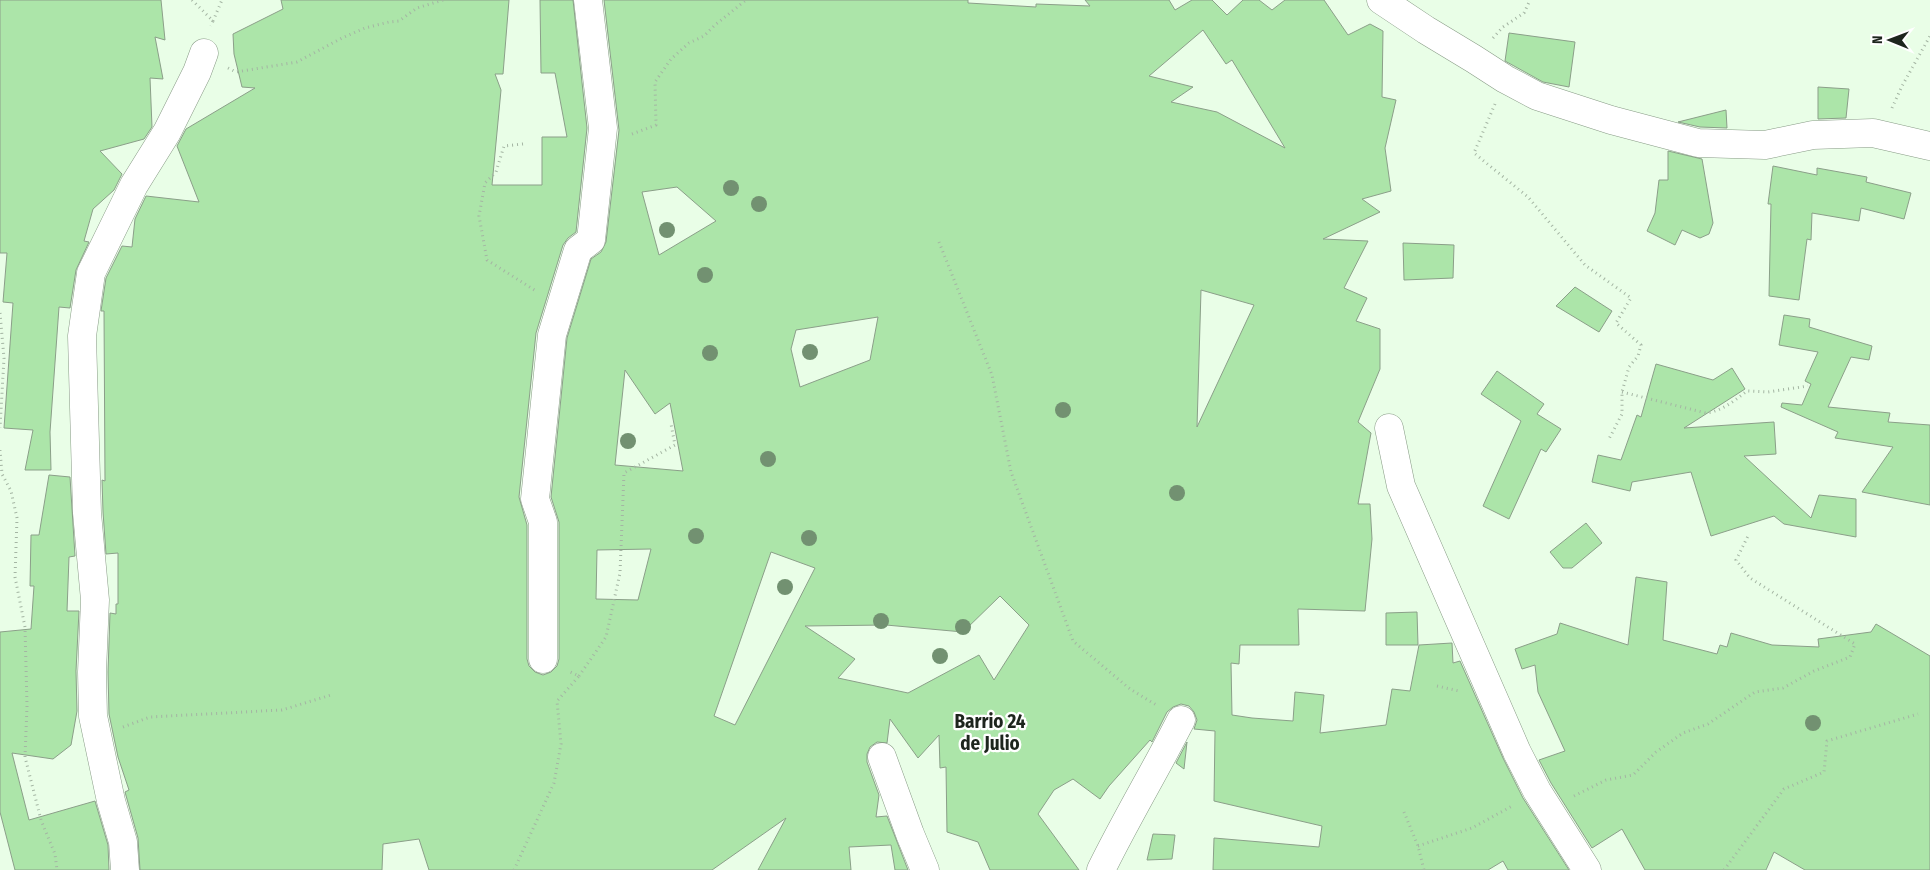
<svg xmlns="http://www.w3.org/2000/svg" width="1930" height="870" font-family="'Fira Sans Condensed',sans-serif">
<rect width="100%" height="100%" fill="#e9fee7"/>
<!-- building -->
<path fill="#ace5a9" stroke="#8b9f89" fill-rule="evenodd" d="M0 0H161L165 40 155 37 163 79 150 78 152 127 144 139 100 151 122 174 114 190 93 209 84 241 89 242 76 270 70 308 59 307 50 432 51 470H25L33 430 4 428 13 303 3 302 7 253H0Z
M281 0H509L503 74H495L501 90 492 185H542V137H567L555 73H541L540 0H573L587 128 576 232 568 238 563 245 536 333 519 497 527 525V659L529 666 535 672 543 675 551 672 557 666 559 659V522L551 497 567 338 591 259 601 252 606 242 619 130 604 0H968V3L1036 7V4L1090 6 1085 0H1169L1175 10 1192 0H1212L1227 15 1243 0H1259L1272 10 1285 0H1324L1348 35 1370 24 1383 31 1382 97 1396 100 1385 148 1391 191 1362 199 1380 212 1323 239 1368 241 1344 288 1367 298 1356 321 1380 329V369L1358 422 1371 433 1358 504H1370L1372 539 1365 611 1298 609 1299 645H1240L1239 664 1231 663 1232 715 1252 718 1293 721 1295 692 1324 695 1320 733 1386 725 1392 689 1410 691 1419 645 1452 643 1453 663 1460 661 1503 758 1523 798 1569 870H1508L1503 861 1488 870H1213L1214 838 1319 847 1322 826 1214 801 1215 731 1194 729 1197 720 1194 712 1189 706 1181 704 1173 707 1167 712 1152 742 1150 740 1109 786 1100 799 1073 779 1054 790 1038 814 1079 870H990L978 842 947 832 946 767 940 768 939 735 918 758 890 719 887 743 877 742 870 747 867 754V762L879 795 876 817 887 816 908 870H895L891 845 849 847 851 870H758L786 818 712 870H429L419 839 383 844 382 870H140L138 838 125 792 129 790 118 757 109 714 108 672 110 613 116 614V604H118V553L106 554 103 512 102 480 105 481 104 311H101L106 278 122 246 132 247 135 219 146 196 199 202 177 146 186 129 255 88 242 87 234 54 233 34 283 9ZM1203 30 1226 64 1232 60 1285 148 1217 112 1171 102 1193 87 1149 76ZM677 187 716 221 659 255 642 192ZM1201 290 1254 305 1197 427ZM878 317 870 360 800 387 791 349 796 330ZM625 370 655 414 670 403 683 471 615 465ZM651 549 638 600 596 599 597 550ZM771 552 815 568 735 725 714 716ZM1000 596 1029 625 994 680 979 655 908 693 838 678 855 659 805 626 886 625 963 632Z
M1509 33 1575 42 1569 87 1543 82 1505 61Z
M1818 87 1849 89 1846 118 1818 119Z
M1726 110 1727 128 1700 127 1678 122Z
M1668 151 1702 159 1713 223 1709 234 1700 238 1682 230 1675 245 1647 231 1655 213 1659 180H1668Z
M1773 166 1817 175V168L1867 177 1866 182 1911 193 1904 219 1861 208 1859 221 1812 213 1811 240 1807 239 1799 300 1769 296 1771 204H1768Z
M1403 243 1454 245 1453 278 1404 280Z
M1575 287 1612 311 1599 332 1556 306Z
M1784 315 1810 319 1809 327 1872 346 1869 360 1851 357 1828 407 1890 413 1888 422 1930 425V505L1862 492 1893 447 1835 438 1838 432 1781 407 1782 403 1802 405 1811 384 1805 381 1818 352 1779 345Z
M1656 364 1713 380 1732 368 1745 389 1684 428 1774 422 1776 454 1744 456 1811 518 1819 495 1856 499V537L1784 524 1774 516 1711 536 1691 472 1632 482 1630 491 1592 482 1598 455 1621 460 1637 415 1641 417Z
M1497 371 1544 404 1537 414 1561 429 1546 452 1541 449 1509 519 1483 506 1521 421 1481 394Z
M49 475 70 477 75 556 69 557 67 611H79L76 671 77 711 71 745 53 759 12 753 29 820 95 801 108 845 109 870H15L0 812V632L31 629 34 586H30L31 535H39Z
M1586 523 1602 543 1572 568H1563L1550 552Z
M1636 577 1667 582 1663 640 1717 654 1720 645 1727 647 1731 633 1772 645 1819 647 1818 639 1871 632 1876 624 1930 656V870H1805L1774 852 1766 870H1645L1622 829 1592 848 1551 783 1539 760 1565 751 1538 692 1535 665 1522 669 1515 649 1557 634 1560 623 1628 645Z
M1417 612 1418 645H1386V613Z
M1187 742 1184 769 1176 763Z
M1153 834 1175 835 1172 859 1147 860Z"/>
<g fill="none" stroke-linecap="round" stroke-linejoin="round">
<defs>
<path id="minor" d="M1381 0 1426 30 1474 59 1505 79 1537 96 1611 120 1698 143 1765 145 1813 135 1873 133 1930 146
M1389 428 1401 486 1517 752 1537 791 1587 870
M543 659V522L535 499 552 335 578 250 591 240 603 128 588 0
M882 757 910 834 925 870
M125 870 123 842 111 801 93 716 92 672 95 600 87 513 82 336 91 273 134 185 167 132 197 72 204 53
M1101 870C1126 819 1155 771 1181 720"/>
</defs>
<!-- minor casing -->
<use href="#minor" stroke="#889b86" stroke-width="29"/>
<!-- path -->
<path stroke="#a4b5a3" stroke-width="3" stroke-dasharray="1 4" stroke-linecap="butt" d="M192 0 213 21 211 26
M213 21 222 0
M1493 38 1503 27 1524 13 1530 0
M228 68 236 72 297 62 342 38 365 28 389 22 399 21 417 8 443 0
M1495 104 1474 153 1528 197 1585 265 1631 298 1616 323 1641 345 1638 356 1629 367 1622 392V414L1609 439
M1892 108 1902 86 1930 36
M632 134 656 125 655 82 671 59 689 43 704 36 715 25 746 0
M523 144 504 146 496 172 485 183 479 216 487 260 536 291
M939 242 992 375 1011 472 1073 641 1130 689 1158 706
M0 313 4 358 0 428
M1622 392 1706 413C1722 411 1734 401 1747 391L1768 392 1808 386
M0 450 2 474 11 491 17 518 15 577 25 627 27 706 25 757 41 820 55 854 57 870
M579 676 606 637 620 573 624 473 675 445 671 424
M1437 686 1459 691
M123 727 150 717 282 710 331 695
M1574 796 1606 780 1633 775 1656 752 1683 733 1708 724 1755 692 1783 688 1814 671 1850 657 1855 644 1750 578 1736 560 1749 534
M1404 812 1418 846 1424 870
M1418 846 1472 828 1514 805
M514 870 554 783 561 744 557 701 579 676 568 671
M1724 870 1784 789 1824 772 1827 741 1918 714"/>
<!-- minor -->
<use href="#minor" stroke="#fff" stroke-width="28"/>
</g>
<!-- trees -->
<g fill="#729171">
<circle cx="731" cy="188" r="8"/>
<circle cx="759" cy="204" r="8"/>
<circle cx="667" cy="230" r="8"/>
<circle cx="705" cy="275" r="8"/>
<circle cx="810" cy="352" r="8"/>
<circle cx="710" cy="353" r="8"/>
<circle cx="1063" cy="410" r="8"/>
<circle cx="628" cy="441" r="8"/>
<circle cx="768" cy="459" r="8"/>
<circle cx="1177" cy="493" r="8"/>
<circle cx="696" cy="536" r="8"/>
<circle cx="809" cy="538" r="8"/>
<circle cx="785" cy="587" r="8"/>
<circle cx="881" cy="621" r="8"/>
<circle cx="963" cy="627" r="8"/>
<circle cx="940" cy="656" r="8"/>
<circle cx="1813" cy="723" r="8"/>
</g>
<g text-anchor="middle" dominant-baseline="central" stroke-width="4.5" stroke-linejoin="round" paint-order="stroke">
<!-- quarter labels -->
<g font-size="19" font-weight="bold" fill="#1d251d" stroke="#fff">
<text x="990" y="721">Barrio 24<tspan x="990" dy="22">de Julio</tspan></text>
</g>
</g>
<!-- north arrow -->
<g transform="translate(1890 40) rotate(271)" stroke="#ffffff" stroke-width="4" paint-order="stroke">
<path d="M0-4L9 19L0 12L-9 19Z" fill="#1d251d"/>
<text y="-8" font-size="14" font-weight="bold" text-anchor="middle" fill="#1d251d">N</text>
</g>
</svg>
